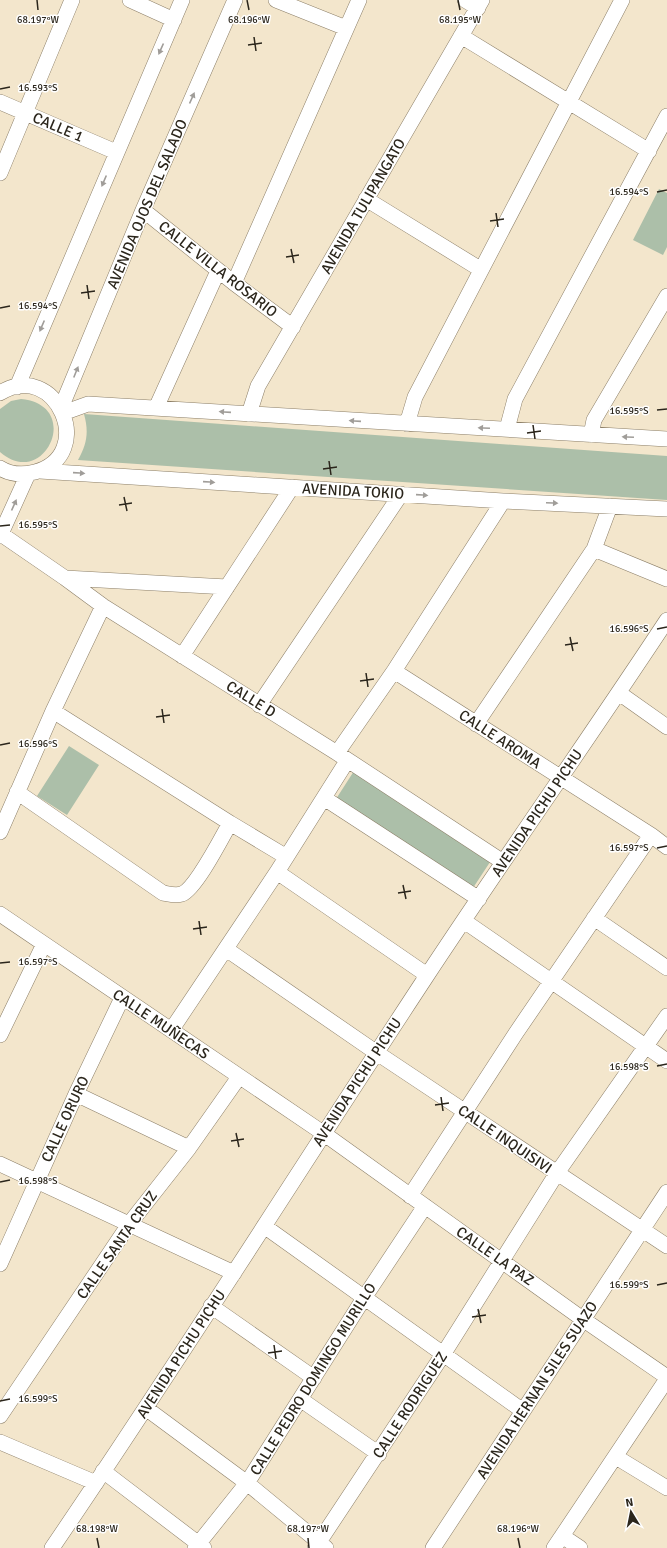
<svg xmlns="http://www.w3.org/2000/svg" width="667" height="1548" font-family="Signika,sans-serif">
<rect width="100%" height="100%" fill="#f3e6cc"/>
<!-- green -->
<path fill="#acbfa9" d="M659 189 667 193V247L663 255 633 240Z
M21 399C84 405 44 491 0 452V409L11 401Z
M84 414 667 456V500L78 460C87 444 89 432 84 414Z
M69 746 99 765 67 815 37 796Z
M354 771 492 859 473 888 336 799Z"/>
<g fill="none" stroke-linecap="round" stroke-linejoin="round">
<defs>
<path id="minor" d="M130 0 174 20
M276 0 346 28
M465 0 478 8
M461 36 649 151
M0 102 116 152
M0 173 72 0
M366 199 480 269
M143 210 234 283 293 327
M234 283 359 0
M17 387 182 0
M0 393C56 358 98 455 35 472 23 475 11 475 0 468
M61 408 143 210 235 0
M156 408 218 271
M63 413 88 404 667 439
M249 414 258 386 482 0
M407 424 415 397 622 0
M507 429 515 399 667 116
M591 435 594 420 667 296
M40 471 503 501 667 509
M1 534 65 578 103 606 337 753 503 862
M0 536 28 474
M594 549 667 579
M65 578 227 587
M182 656 292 487
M394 671 651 835 667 847
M619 693 667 727
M259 705 401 494
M53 711 230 823 285 856
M476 724 594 549 610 506
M337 753 394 671 503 501
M17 792 163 893C169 894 175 896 182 894 196 888 221 839 230 823
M324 798 479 899
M0 832 53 711 103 606
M277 872 427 975
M0 914 323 1133 584 1320 667 1377
M594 918 667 968
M464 921 667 1061
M226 949 377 1053 667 1246
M172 1029 277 872 347 761
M0 1035 44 944
M76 1094 189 1148
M0 1164 234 1273
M410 1196 516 1033 651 835
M264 1226 523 1411
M0 1264 76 1094 122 998
M211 1306 314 1378
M300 1399 379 1454
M147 1409 247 1483 326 1548
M0 1416 130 1223 189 1148 239 1077
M0 1442 96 1483
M616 1457 667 1488
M103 1471 204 1548
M562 1536 580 1548
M52 1548C180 1360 301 1167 426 977 505 857 588 740 667 620
M195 1548 247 1483 364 1298 425 1206
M315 1548 444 1353 557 1173 667 1016
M433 1548 667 1192
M554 1548 667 1379"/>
</defs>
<!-- minor casing -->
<use href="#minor" stroke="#8c7f68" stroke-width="16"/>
<!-- minor -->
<use href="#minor" stroke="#fff" stroke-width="15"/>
</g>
<!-- one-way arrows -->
<defs><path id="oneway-solid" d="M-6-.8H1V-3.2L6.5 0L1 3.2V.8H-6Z"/></defs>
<g fill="#a09d99">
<use href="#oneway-solid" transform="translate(161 49) rotate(114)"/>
<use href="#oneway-solid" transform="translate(192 98) rotate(-66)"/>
<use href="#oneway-solid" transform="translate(104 181) rotate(113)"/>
<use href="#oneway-solid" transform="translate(42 326) rotate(113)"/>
<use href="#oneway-solid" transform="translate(76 372) rotate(-68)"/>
<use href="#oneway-solid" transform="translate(225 412) rotate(-176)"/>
<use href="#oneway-solid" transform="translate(355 421) rotate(-176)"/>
<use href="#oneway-solid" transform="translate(484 428) rotate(-177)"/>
<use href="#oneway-solid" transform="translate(628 437) rotate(-177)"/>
<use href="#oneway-solid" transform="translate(79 473) rotate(4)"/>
<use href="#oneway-solid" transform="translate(209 482) rotate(4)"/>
<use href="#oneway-solid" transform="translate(422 495) rotate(4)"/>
<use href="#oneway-solid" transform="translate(552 503) rotate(2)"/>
<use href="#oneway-solid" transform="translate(14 505) rotate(-66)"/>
</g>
<!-- ticks -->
<path fill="none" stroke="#2b261c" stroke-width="1.5" d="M37 0 38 10M247 0 249 10M458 0 460 10M254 37 256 51M248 45 262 43M0 89 10 87M657 192 667 190M496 213 498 227M490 221 504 219M291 249 294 263M286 257 299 255M87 285 89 299M81 293 95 291M0 308 10 306M657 410 667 409M533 425 535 439M527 433 541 431M329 461 331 475M323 469 337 467M124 497 127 511M119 505 132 503M0 526 10 525M657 629 667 627M570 637 573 651M565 645 578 643M366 673 368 687M360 681 374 679M162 709 164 723M156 717 170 715M0 745 10 743M657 848 667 846M403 885 406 899M398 893 411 891M199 921 201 935M193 929 207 927M0 963 10 962M657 1066 667 1064M441 1097 443 1111M435 1105 449 1103M236 1133 239 1147M231 1141 244 1139M0 1182 10 1180M657 1285 667 1283M478 1309 481 1323M472 1317 486 1315M274 1345 276 1359M268 1353 282 1351M0 1401 10 1399M97 1538 99 1548M308 1538 309 1548M518 1538 520 1548"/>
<g text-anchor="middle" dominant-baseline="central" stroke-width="3" stroke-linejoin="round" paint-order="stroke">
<!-- street labels -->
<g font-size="15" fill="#2b261c" stroke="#fff">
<text transform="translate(58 127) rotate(23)">CALLE 1</text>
<text transform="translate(147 204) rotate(-67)">AVENIDA OJOS DEL SALADO</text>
<text transform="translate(363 206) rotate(-60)">AVENIDA TULIPANGATO</text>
<text transform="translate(218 269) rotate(38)">CALLE VILLA ROSARIO</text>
<text transform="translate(353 491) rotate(3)">AVENIDA TOKIO</text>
<text transform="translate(251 699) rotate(32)">CALLE D</text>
<text transform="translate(500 739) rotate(33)">CALLE AROMA</text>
<text transform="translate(537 813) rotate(-56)">AVENIDA PICHU PICHU</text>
<text transform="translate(161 1024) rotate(34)">CALLE MUÑECAS</text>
<text transform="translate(357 1082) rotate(-57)">AVENIDA PICHU PICHU</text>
<text transform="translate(65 1119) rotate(-65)">CALLE ORURO</text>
<text transform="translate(505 1139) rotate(34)">CALLE INQUISIVI</text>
<text transform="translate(117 1245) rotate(-55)">CALLE SANTA CRUZ</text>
<text transform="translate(495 1256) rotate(35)">CALLE LA PAZ</text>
<text transform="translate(181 1354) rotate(-57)">AVENIDA PICHU PICHU</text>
<text transform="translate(313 1379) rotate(-58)">CALLE PEDRO DOMINGO MURILLO</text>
<text transform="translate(537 1390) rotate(-57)">AVENIDA HERNAN SILES SUAZO</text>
<text transform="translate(410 1405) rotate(-57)">CALLE RODRIGUEZ</text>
</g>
</g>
<g font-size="10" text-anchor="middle" fill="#2b261c" stroke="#fff" stroke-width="3" stroke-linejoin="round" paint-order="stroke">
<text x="38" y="23">68.197°W</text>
<text x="249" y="23">68.196°W</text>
<text x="460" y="23">68.195°W</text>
<text x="38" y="91">16.593°S</text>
<text x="629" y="195">16.594°S</text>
<text x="38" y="309">16.594°S</text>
<text x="629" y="414">16.595°S</text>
<text x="38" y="528">16.595°S</text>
<text x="629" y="632">16.596°S</text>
<text x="38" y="747">16.596°S</text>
<text x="629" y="851">16.597°S</text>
<text x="38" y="965">16.597°S</text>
<text x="629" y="1070">16.598°S</text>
<text x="38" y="1184">16.598°S</text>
<text x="629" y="1288">16.599°S</text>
<text x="38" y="1402">16.599°S</text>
<text x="97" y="1532">68.198°W</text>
<text x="308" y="1532">68.197°W</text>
<text x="518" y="1532">68.196°W</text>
</g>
<!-- north arrow -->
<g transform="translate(631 1512) rotate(350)" stroke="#ffffff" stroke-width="3" paint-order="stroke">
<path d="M0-3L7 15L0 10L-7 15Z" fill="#2b261c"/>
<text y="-6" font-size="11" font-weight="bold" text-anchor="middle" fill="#2b261c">N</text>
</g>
</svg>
